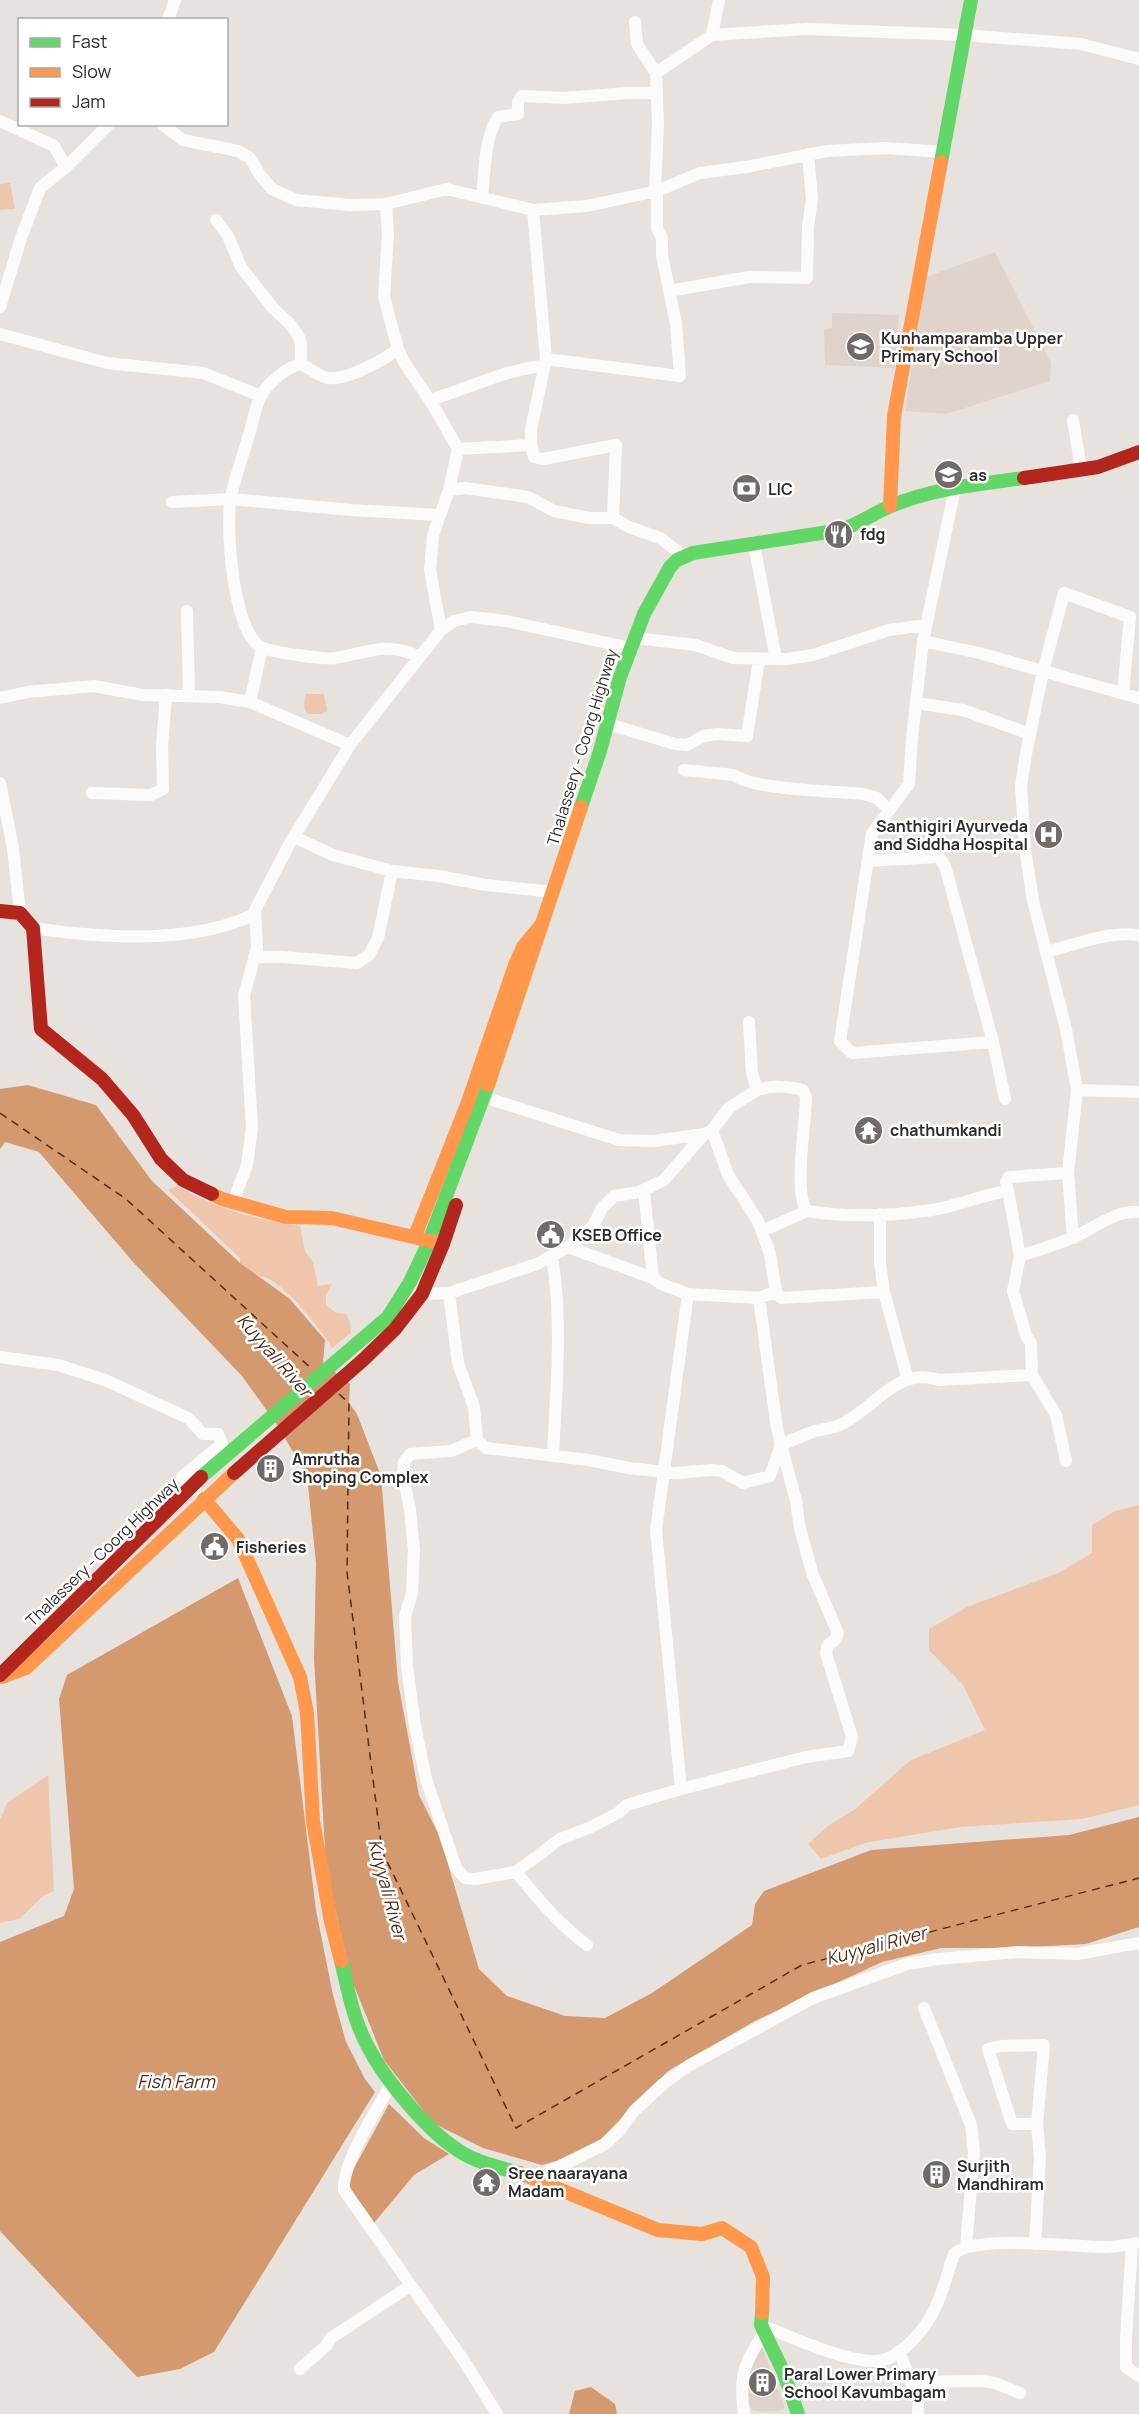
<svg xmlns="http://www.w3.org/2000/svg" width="1139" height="2414" font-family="Manrope,sans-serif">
<rect width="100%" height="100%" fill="#e8e2de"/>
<!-- built -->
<path fill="#e0d3cb" d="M995 252 1051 363 1050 381 946 414 905 411 926 277Z
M832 313 899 315 895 368 825 365 824 329 832 328Z
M762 2347 785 2408 778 2411 759 2412 752 2410 749 2405 746 2373 750 2363Z"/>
<!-- green -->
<path fill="#efc6ac" d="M10 183 15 209 0 210V184Z
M305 694H324L327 711 321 714H307L304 707Z
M177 1186C215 1208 256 1220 300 1226L305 1251 313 1262 318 1286 332 1284 326 1295V1305L336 1313 346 1314 350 1321 351 1333 332 1348C322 1330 284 1283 264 1277 255 1274 248 1269 240 1263V1258L168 1190Z
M1139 1505V1805L1082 1819 961 1827 912 1835 865 1843 821 1859 808 1844 829 1825 854 1810 911 1760 985 1730 963 1685 929 1650V1629L967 1607 1058 1573 1092 1553V1525L1115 1511Z
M48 1775 54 1891 43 1896 19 1919 0 1923V1820L7 1803Z"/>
<!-- water -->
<path fill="#d4996f" d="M28 1085 96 1105 152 1181 240 1263 290 1299 325 1340 323 1363 350 1384 349 1403 357 1414 381 1476 398 1682 419 1795 440 1837 479 1969 507 1996 565 2016 605 2018 652 1993 752 1925 755 1904 764 1891 871 1850 1069 1835 1139 1817V1927L1086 1944 1013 1948H941L882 1962 755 2021 668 2071 599 2141 570 2157 542 2165 483 2148 433 2123 384 2060 351 1978 326 1868 314 1658 316 1563 307 1476 278 1426 242 1376 133 1262 39 1152 5 1142 0 1149V1089Z
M238 1578 292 1716 316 1910 333 1995 346 2042 365 2079 375 2092 214 2352 180 2369 137 2377 0 2231V1942L64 1916 74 1889 59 1699 67 1675Z
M389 2104 424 2138 449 2154 414 2175 374 2223C366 2208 354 2197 347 2181Z
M591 2387 615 2404 617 2414H569L575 2391Z"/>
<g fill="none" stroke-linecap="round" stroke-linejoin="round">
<!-- ferry -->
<path stroke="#512e16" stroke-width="1.5" stroke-dasharray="8 6" stroke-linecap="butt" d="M0 1113 126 1199 313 1370
M339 1394 349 1403 347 1572 382 1851 516 2128 802 1965 1139 1878"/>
<!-- street -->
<path stroke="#fcfbfa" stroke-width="12" d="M168 20 175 0
M635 22 637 44 656 73 658 123 655 192
M712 35 719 0
M656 73 712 35 807 29 964 35 1081 44 1139 59
M0 121 54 146 66 167
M162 124 183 140 238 151 250 158 260 175 272 189 296 200 350 205 386 204 447 189 533 210 587 206 657 191 700 173 746 167 827 151 887 148 943 152
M482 197C485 173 484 138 498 117L518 114V102L522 96 564 98 627 93H657
M386 204 388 234 384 297 398 349C384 360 346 381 327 378 319 376 309 368 301 364 287 367 266 384 260 398 254 411 252 427 247 441 242 460 234 479 231 498 225 527 233 636 263 648 273 652 324 660 335 658 368 653 384 641 418 656
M533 210 546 359 531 429V444L534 457 543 459 616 445 613 518 629 527 660 538 684 556
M216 220 228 236 241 267 272 307 291 325 299 337 301 346V364
M669 291 749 277 807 278 808 227 812 199 808 154
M0 307 21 238 40 188 66 167 109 124
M0 334 107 363 203 373 261 396
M398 349 404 362 433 405
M546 359 680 376 676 324 662 255V238L657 228V191
M1073 420 1081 469
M458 449 531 445
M955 488 923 641 979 653 1139 698
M449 490 458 449 433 405V399C470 388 504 370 543 366
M172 502 231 499 351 510 439 515
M754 544 776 659
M187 611 189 695
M441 630 454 621 471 617 506 621 630 648
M635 638 696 645 733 658 787 659 813 655 889 630 926 625
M923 641 912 738 909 784 872 833 840 1041 852 1053 993 1042 1005 1099
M0 698 28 692 94 686 143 695 219 697 250 702 350 745
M250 702 262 648
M916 703 963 710 1030 734
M608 724 675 744 687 745 704 736 717 734 747 736 759 660
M684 770 734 775C753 790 835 791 863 794L877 798 888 809
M0 783 13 848 20 913
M92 793 151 795 163 789 162 746 166 695
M294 837 333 855 392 871 439 876 486 885 554 892
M868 861 939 857 945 866 993 1042
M33 928C102 938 192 945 255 914
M1047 952C1076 944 1109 931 1139 935
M254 957H282L357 963 369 955 378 938 392 871
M757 1090C773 1085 786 1086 803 1090L806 1097C806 1124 793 1191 807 1211 846 1217 892 1216 932 1210 957 1206 982 1195 1008 1191L1006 1182 1009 1177 1068 1173
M1077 1090 1139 1092
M493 1100 619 1140 654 1141 704 1134
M712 1130 728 1175 758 1221 770 1254 776 1292 781 1298 884 1292 908 1380
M644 1190 653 1278
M233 1202 247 1165 252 1128 244 995 257 948 255 910 290 843 350 745 441 630 430 570 433 535 449 490 465 488 528 497 554 511 589 518H613
M880 1214V1263L884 1292
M762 1231 807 1211
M1073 1238 1068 1173 1077 1090 1066 1029 1033 901 1025 849 1021 786 1026 754 1043 671 1064 593 1130 617 1123 693
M568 1247 653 1278 661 1284 688 1294 759 1298 776 1292
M1020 1256C1038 1250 1056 1245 1074 1237 1095 1228 1115 1210 1139 1212
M552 1257C563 1322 556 1390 553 1456
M449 1293 458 1363 474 1407 477 1440 486 1448 589 1460 629 1468 675 1473 712 1470 722 1471 743 1483 770 1476 781 1445C792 1440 804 1435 815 1431 824 1429 834 1428 842 1424 875 1408 897 1366 939 1380L1032 1375 1031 1343 1026 1335 1013 1291 1020 1256 1008 1191
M422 1294 449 1293 537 1264 568 1247 593 1226 602 1208 614 1196 639 1192 664 1180 704 1134 712 1130 729 1108 757 1090 752 1073 749 1022
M0 1357 58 1365 105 1380 188 1418 203 1434H218L222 1444 182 1477 195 1490
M1032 1375 1056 1415 1066 1461
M477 1440 451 1451 410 1454 404 1462 403 1477 410 1509 414 1550 412 1593 405 1616 407 1666 415 1726 426 1779 456 1868 465 1878 475 1879 516 1872 560 1839 591 1827 618 1813 627 1805 681 1789 806 1757 848 1751 852 1737 826 1653 828 1645 835 1640 838 1633 813 1575 800 1529 796 1501 777 1429 759 1298
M681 1789 656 1530 688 1294
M516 1872C538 1899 559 1924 587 1945
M924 2008 971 2125 974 2152 966 2247
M391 2084C377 2110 342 2163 344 2190L464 2361 497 2414
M536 2178 605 2144 620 2130 634 2111 663 2084 688 2066 813 1998 907 1964 938 1959 1018 1952 1077 1954 1139 1943
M1035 2244 1040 2158 1037 2124 1044 2045 1001 2046 988 2049 1012 2124H1037
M1132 2244 1126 2338V2367L1139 2376
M761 2325C792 2337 844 2362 876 2361 901 2360 927 2327 936 2306 944 2289 948 2271 954 2254 974 2234 1075 2247 1106 2247 1117 2247 1128 2244 1139 2243
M899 2351 918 2400V2414
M300 2369 326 2346 331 2338 410 2286
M913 2382 981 2381 995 2383 1020 2393
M744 2414C739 2377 743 2364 764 2333"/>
<!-- fast -->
<path stroke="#63d668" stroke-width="14" d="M941 162 971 0
M581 807 600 751 620 677 644 614 670 567 677 560 693 553 841 530C859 524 874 513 891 506 933 488 980 484 1024 478
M201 1477 388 1317 410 1282 428 1244 488 1085
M341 1961C347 1984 351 2010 361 2032 378 2073 432 2140 472 2158 487 2165 505 2169 520 2173
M762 2313 761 2325 783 2371 798 2414"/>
<!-- slow -->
<path stroke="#ff974d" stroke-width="14" d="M890 506 894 416 941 162
M488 1085 581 807
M212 1194 222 1199 286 1217 332 1218 443 1244
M415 1236 468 1102 515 965 523 947 541 925
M204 1499 238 1539 300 1677 307 1713 313 1821 331 1922 341 1961
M2 1677 26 1668 234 1473
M520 2173 658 2230 702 2234 722 2228 751 2247 763 2277 762 2313"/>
<!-- jam -->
<path stroke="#b3261e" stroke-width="14" d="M1024 478 1098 467 1139 452
M0 911 20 913 33 928 41 1029 102 1079 133 1115 161 1159 183 1180 212 1194
M234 1473 363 1360 395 1329 422 1294 443 1244 456 1205
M0 1675 201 1477"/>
</g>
<!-- icons -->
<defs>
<symbol id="school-disc" viewBox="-11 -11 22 22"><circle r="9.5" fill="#706b68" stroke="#fff"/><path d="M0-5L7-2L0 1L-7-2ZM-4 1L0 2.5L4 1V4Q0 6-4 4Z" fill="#fff"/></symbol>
<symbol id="bank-disc" viewBox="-11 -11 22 22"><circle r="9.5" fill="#706b68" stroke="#fff"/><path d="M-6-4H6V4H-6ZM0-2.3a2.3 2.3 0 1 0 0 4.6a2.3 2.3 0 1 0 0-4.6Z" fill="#fff"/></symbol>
<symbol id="restaurant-disc" viewBox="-11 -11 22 22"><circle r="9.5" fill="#706b68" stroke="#fff"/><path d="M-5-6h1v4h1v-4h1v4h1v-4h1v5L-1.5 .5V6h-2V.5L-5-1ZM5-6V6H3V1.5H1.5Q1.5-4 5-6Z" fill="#fff"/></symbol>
<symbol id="hospital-disc" viewBox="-11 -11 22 22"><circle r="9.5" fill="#706b68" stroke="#fff"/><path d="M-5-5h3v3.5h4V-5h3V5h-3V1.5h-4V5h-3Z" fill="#fff"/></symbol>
<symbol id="temple-disc" viewBox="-11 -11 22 22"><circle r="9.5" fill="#706b68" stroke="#fff"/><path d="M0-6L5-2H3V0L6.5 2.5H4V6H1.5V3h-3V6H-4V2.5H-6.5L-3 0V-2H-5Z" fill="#fff"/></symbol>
<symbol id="civic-disc" viewBox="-11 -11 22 22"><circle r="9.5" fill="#706b68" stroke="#fff"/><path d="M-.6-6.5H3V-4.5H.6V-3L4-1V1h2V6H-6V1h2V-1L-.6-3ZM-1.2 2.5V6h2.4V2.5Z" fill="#fff"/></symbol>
<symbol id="building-disc" viewBox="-11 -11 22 22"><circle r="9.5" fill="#706b68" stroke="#fff"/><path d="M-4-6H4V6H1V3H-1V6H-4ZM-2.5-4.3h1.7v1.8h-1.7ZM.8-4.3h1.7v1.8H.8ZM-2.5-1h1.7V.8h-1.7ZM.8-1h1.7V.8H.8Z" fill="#fff"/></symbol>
</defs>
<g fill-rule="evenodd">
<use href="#school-disc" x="844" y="330" width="33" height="33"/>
<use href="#school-disc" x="932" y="458" width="33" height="33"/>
<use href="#bank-disc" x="730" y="472" width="33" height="33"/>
<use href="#restaurant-disc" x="822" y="518" width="33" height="33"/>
<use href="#hospital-disc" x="1032" y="818" width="33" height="33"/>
<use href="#temple-disc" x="852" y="1114" width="33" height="33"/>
<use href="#civic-disc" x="534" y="1218" width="33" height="33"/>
<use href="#building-disc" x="254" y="1452" width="33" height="33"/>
<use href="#civic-disc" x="198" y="1530" width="33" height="33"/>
<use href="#building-disc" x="920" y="2158" width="33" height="33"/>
<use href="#temple-disc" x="470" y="2166" width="33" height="33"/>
<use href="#building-disc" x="746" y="2366" width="33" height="33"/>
</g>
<g text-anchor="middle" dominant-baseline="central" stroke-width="5" stroke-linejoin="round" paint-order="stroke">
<!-- poi labels -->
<g font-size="16" font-weight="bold" fill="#2f2b28" stroke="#fff" text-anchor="start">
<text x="881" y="338">Kunhamparamba Upper<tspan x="881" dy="18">Primary School</tspan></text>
<text x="969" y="475">as</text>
<text x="768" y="489">LIC</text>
<text x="860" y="534">fdg</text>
<text x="1028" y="826" text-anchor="end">Santhigiri Ayurveda<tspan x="1028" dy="18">and Siddha Hospital</tspan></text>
<text x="890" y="1130">chathumkandi</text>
<text x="572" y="1235">KSEB Office</text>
<text x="292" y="1459">Amrutha<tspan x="292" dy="18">Shoping Complex</tspan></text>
<text x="236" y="1547">Fisheries</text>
<text x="957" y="2166">Surjith<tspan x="957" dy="18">Mandhiram</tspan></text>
<text x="508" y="2173">Sree naarayana<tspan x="508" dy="18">Madam</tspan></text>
<text x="784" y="2374">Paral Lower Primary<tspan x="784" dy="18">School Kavumbagam</tspan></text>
</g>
<!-- street labels -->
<g font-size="16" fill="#2f2b28" stroke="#fff">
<text transform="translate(582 747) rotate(-73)">Thalassery - Coorg Highway</text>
<text transform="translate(102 1552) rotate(-44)">Thalassery - Coorg Highway</text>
</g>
<!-- water labels -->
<g font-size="18" font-style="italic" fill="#512e16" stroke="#fff">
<text transform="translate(275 1355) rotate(49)">Kuyyali River</text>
<text transform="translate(388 1889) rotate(75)">Kuyyali River</text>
<text transform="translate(876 1945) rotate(-15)">Kuyyali River</text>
<text x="176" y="2081">Fish Farm</text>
</g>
</g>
<!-- legend -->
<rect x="18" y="18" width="210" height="108" fill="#ffffff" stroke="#acaaa9" stroke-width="1.5"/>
<rect x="30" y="38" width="30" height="9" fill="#63d668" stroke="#acaaa9" stroke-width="1.5"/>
<text x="72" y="48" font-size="18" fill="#2f2b28">Fast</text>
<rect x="30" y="68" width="30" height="9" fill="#ff974d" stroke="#acaaa9" stroke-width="1.5"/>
<text x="72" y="78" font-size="18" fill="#2f2b28">Slow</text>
<rect x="30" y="98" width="30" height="9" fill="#b3261e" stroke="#acaaa9" stroke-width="1.5"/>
<text x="72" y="108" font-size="18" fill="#2f2b28">Jam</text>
</svg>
